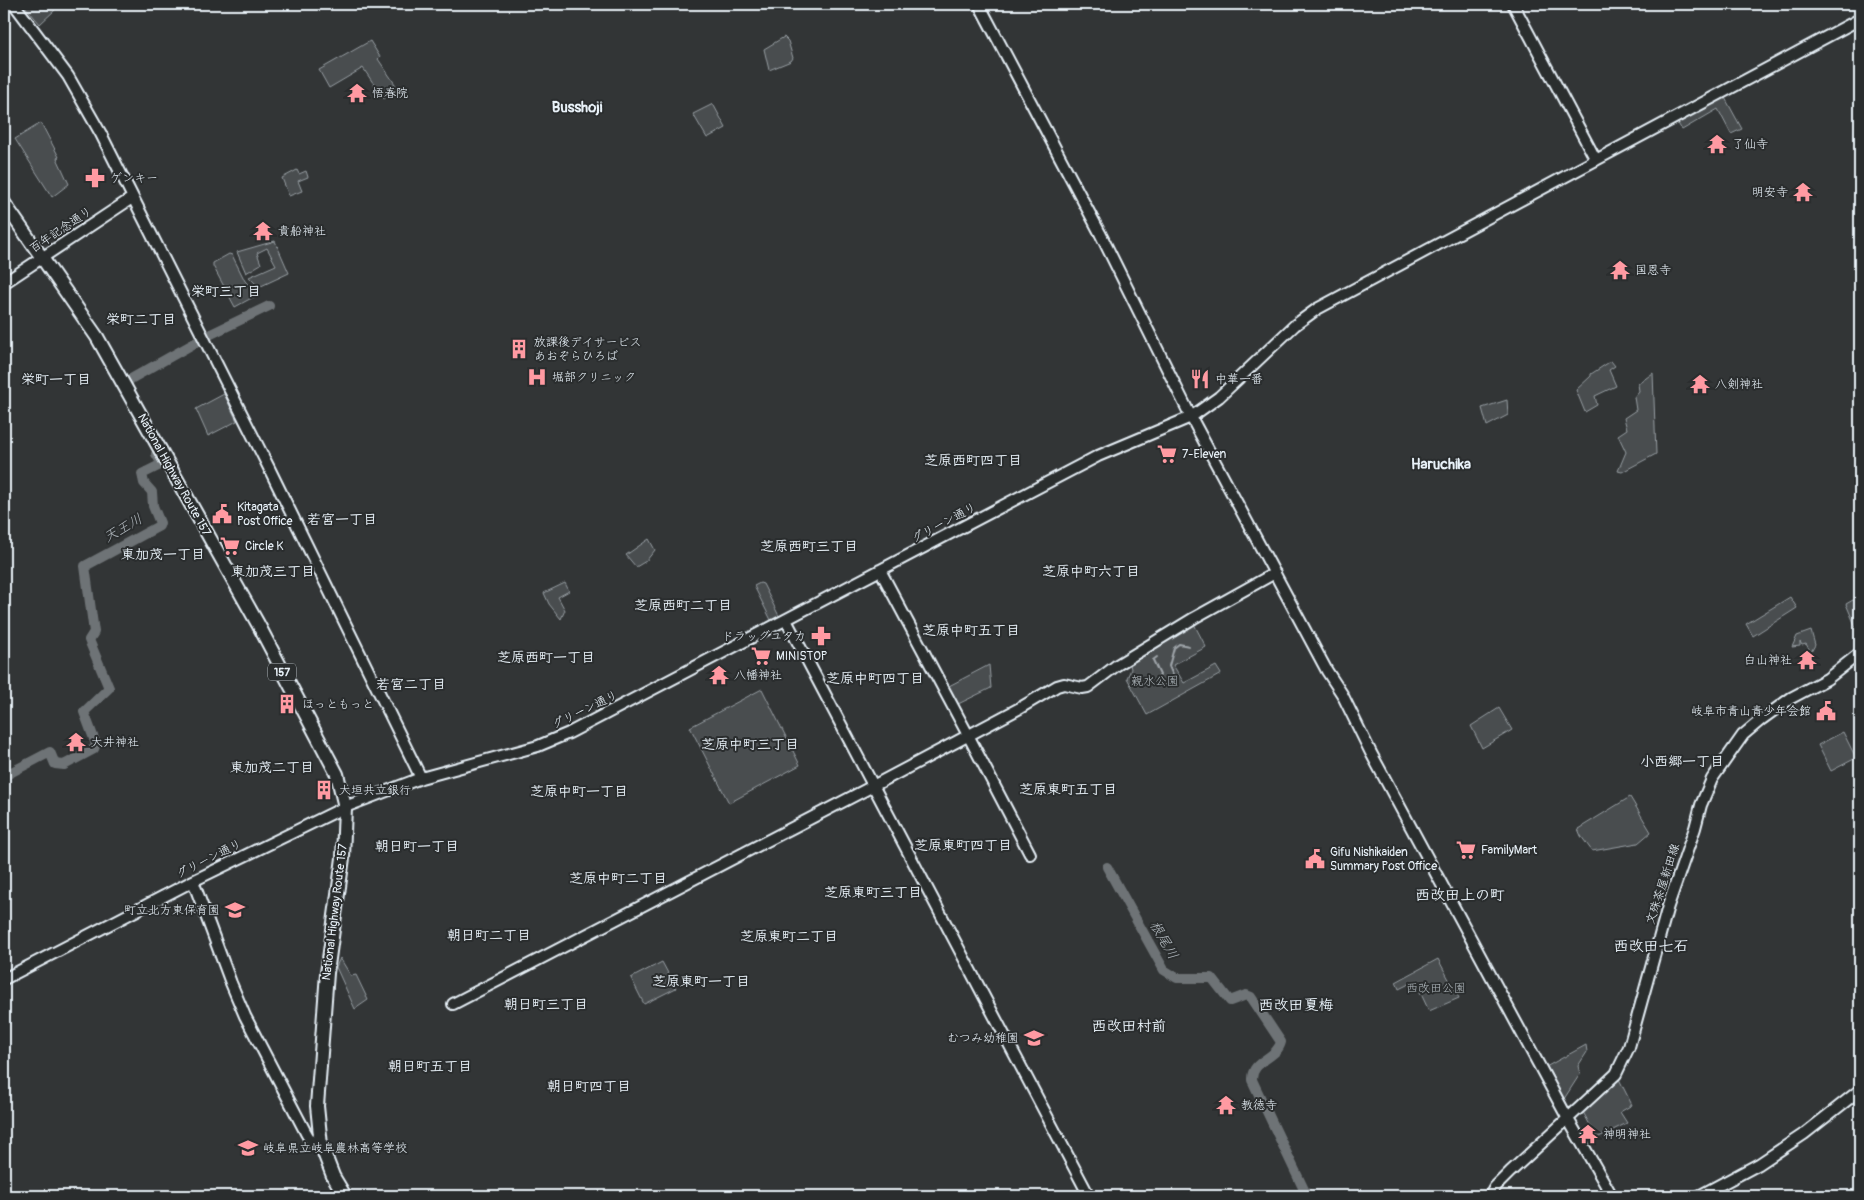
<svg xmlns="http://www.w3.org/2000/svg" width="1864" height="1200" font-family="Pangolin,'Klee One',sans-serif">
<rect width="100%" height="100%" fill="#323536"/>
<filter id="ink" filterUnits="userSpaceOnUse"><feTurbulence type="fractalNoise" baseFrequency=".02" numOctaves="2"/><feDisplacementMap in="SourceGraphic" scale="10" xChannelSelector="R" yChannelSelector="G"/><feConvolveMatrix kernelMatrix="1 2 1 2 8 2 1 2 1" color-interpolation-filters="sRGB"/></filter>
<g filter="url(#ink)">
<!-- green -->
<path fill="#494d4f" stroke="#989fa4" d="M25 4H45L55 10 40 24 24 5Z
M784 37 788 41 793 58 791 61 769 70 764 49Z
M370 41 380 57 378 59 397 87 384 99 363 68 329 88 319 70Z
M1724 96 1742 129 1731 134 1718 109 1682 130 1677 122Z
M713 104 726 128 707 138 693 114Z
M41 123 59 157 57 158 69 184 52 197 15 139Z
M297 170 299 174 306 171 308 177 298 181 302 191 289 196 282 178Z
M275 241 289 273 259 287 249 277 276 265 267 248 257 253 261 264 246 273 237 252Z
M229 254 232 255 245 281 259 294 235 307 213 266V263Z
M1611 361 1615 366 1609 370 1616 386 1595 396 1597 405 1585 412 1576 390 1591 376V374Z
M1653 373 1656 454 1622 472 1618 471 1626 452 1618 435 1627 429 1624 418 1636 410 1634 397 1639 391 1638 384Z
M224 394 237 421 208 436 196 409Z
M1507 400 1508 415 1487 426 1482 408Z
M649 539 655 550 646 561 636 567 626 555Z
M565 583 569 591 558 597 565 610 561 619 549 604 544 593Z
M760 583 763 584 779 616 778 619 772 622 754 586Z
M1790 597 1797 608 1753 636 1746 624Z
M1853 600 1860 602V637L1846 604Z
M1194 624 1206 647 1173 665 1184 683 1216 666 1221 674 1147 715 1127 678 1131 669 1130 664Z
M1811 631 1815 645 1811 652 1804 656 1806 651 1809 649 1806 644 1802 645 1800 642V646L1792 647 1797 636Z
M989 665 991 688 954 706 947 687Z
M762 689 800 765 729 803 690 727Z
M1499 708 1512 730 1482 748 1471 726Z
M1843 732 1856 758 1831 771 1818 745Z
M1630 797 1651 832 1638 843 1592 851 1581 836 1578 829Z
M340 958 351 976 356 975 368 1000 355 1009 336 967Z
M1438 959 1459 998 1429 1011 1415 981 1399 989 1396 982Z
M662 962 676 988 644 1004 631 978Z
M1586 1045 1587 1052 1578 1066 1580 1074 1562 1102 1544 1068Z
M1619 1079 1632 1105 1620 1112 1627 1123 1597 1138 1583 1112Z"/>
<g fill="none" stroke-linecap="round" stroke-linejoin="round">
<!-- stream -->
<path stroke="#9fa5aa" stroke-width="2" d="M1157 657 1153 660 1160 675 1156 683 1159 686 1175 680 1169 666 1174 648 1179 644 1189 646"/>
<!-- river -->
<path stroke="#6e7376" stroke-width="10" d="M126 393 129 380 209 335 269 306
M4 776 50 752 55 764 64 765 94 749 96 744 84 712 109 688 89 640 94 632 85 566 159 526 160 523 153 506 152 492 144 483 142 474 162 464 156 454
M1107 867 1164 970 1177 978H1212L1230 1001 1246 995 1251 997 1281 1042C1277 1059 1251 1060 1252 1080L1307 1196"/>
<defs>
<path id="secondary" d="M14 4 68 76 101 134 269 468 421 778
M979 4 1100 233 1191 417 1327 671 1342 694 1371 753 1568 1119 1612 1196
M1513 4 1596 160
M4 283 132 198
M880 570 968 735 1030 854
M786 620 1089 1196
M193 881 231 983 245 1016 306 1133C310 1140 313 1145 321 1145
M4 979 193 881 345 807 421 778 538 746 569 733 1098 456 1191 417 1219 397 1295 325 1317 309 1860 19
M453 1004 873 786 1020 708 1057 686 1064 684 1082 688 1088 687 1117 665 1194 618 1275 573
M1490 1196 1495 1187 1510 1172 1616 1074 1629 1047 1668 906 1695 828 1701 805 1712 779 1743 735 1762 719 1791 698 1827 679 1860 653
M1699 1196 1759 1164 1804 1134 1860 1090"/>
<path id="highway" d="M4 203 97 337 258 624 337 774 345 807 343 858 327 973 317 1106 321 1145 333 1176 345 1196"/>
</defs>
<!-- secondary casing -->
<use href="#secondary" stroke="#e8f1f8" stroke-width="14"/>
<!-- highway casing -->
<use href="#highway" stroke="#e8f1f8" stroke-width="16"/>
<!-- secondary -->
<use href="#secondary" stroke="#2a2d2e" stroke-width="10"/>
<!-- highway -->
<use href="#highway" stroke="#2a2d2e" stroke-width="12"/>
</g>
</g>
<!-- icons -->
<defs>
<symbol id="temple-bare" viewBox="-9 -9 18 18"><path d="M0-6L5-2H3V0L6.5 2.5H4V6H1.5V3h-3V6H-4V2.5H-6.5L-3 0V-2H-5Z" fill="#ff9aa2" stroke="#2a2d2e" stroke-width="2.5" paint-order="stroke"/></symbol>
<symbol id="pharmacy-bare" viewBox="-9 -9 18 18"><path d="M-2-6h4v4h4v4h-4v4h-4v-4h-4v-4h4Z" fill="#ff9aa2" stroke="#2a2d2e" stroke-width="2.5" paint-order="stroke"/></symbol>
<symbol id="building-bare" viewBox="-9 -9 18 18"><path d="M-4-6H4V6H1V3H-1V6H-4ZM-2.5-4.3h1.7v1.8h-1.7ZM.8-4.3h1.7v1.8H.8ZM-2.5-1h1.7V.8h-1.7ZM.8-1h1.7V.8H.8Z" fill="#ff9aa2" stroke="#2a2d2e" stroke-width="2.5" paint-order="stroke"/></symbol>
<symbol id="hospital-bare" viewBox="-9 -9 18 18"><path d="M-5-5h3v3.5h4V-5h3V5h-3V1.5h-4V5h-3Z" fill="#ff9aa2" stroke="#2a2d2e" stroke-width="2.5" paint-order="stroke"/></symbol>
<symbol id="restaurant-bare" viewBox="-9 -9 18 18"><path d="M-5-6h1v4h1v-4h1v4h1v-4h1v5L-1.5 .5V6h-2V.5L-5-1ZM5-6V6H3V1.5H1.5Q1.5-4 5-6Z" fill="#ff9aa2" stroke="#2a2d2e" stroke-width="2.5" paint-order="stroke"/></symbol>
<symbol id="supermarket-bare" viewBox="-9 -9 18 18"><path d="M-6-5.5h2.5l.6 2H6L4.5 2H-2.5L-4.4-4H-6ZM-1.5 3.2a1.3 1.3 0 1 0 .1 0ZM3 3.2a1.3 1.3 0 1 0 .1 0Z" fill="#ff9aa2" stroke="#2a2d2e" stroke-width="2.5" paint-order="stroke"/></symbol>
<symbol id="civic-bare" viewBox="-9 -9 18 18"><path d="M-.6-6.5H3V-4.5H.6V-3L4-1V1h2V6H-6V1h2V-1L-.6-3ZM-1.2 2.5V6h2.4V2.5Z" fill="#ff9aa2" stroke="#2a2d2e" stroke-width="2.5" paint-order="stroke"/></symbol>
<symbol id="school-bare" viewBox="-9 -9 18 18"><path d="M0-5L7-2L0 1L-7-2ZM-4 1L0 2.5L4 1V4Q0 6-4 4Z" fill="#ff9aa2" stroke="#2a2d2e" stroke-width="2.5" paint-order="stroke"/></symbol>
</defs>
<g fill-rule="evenodd">
<use href="#temple-bare" x="343" y="79" width="28" height="28"/>
<use href="#temple-bare" x="1703" y="130" width="28" height="28"/>
<use href="#pharmacy-bare" x="81" y="164" width="28" height="28"/>
<use href="#temple-bare" x="1789" y="178" width="28" height="28"/>
<use href="#temple-bare" x="249" y="217" width="28" height="28"/>
<use href="#temple-bare" x="1606" y="256" width="28" height="28"/>
<use href="#building-bare" x="505" y="335" width="28" height="28"/>
<use href="#hospital-bare" x="523" y="363" width="28" height="28"/>
<use href="#restaurant-bare" x="1186" y="365" width="28" height="28"/>
<use href="#temple-bare" x="1686" y="370" width="28" height="28"/>
<use href="#supermarket-bare" x="1153" y="440" width="28" height="28"/>
<use href="#civic-bare" x="208" y="500" width="28" height="28"/>
<use href="#supermarket-bare" x="216" y="532" width="28" height="28"/>
<use href="#pharmacy-bare" x="807" y="622" width="28" height="28"/>
<use href="#supermarket-bare" x="747" y="642" width="28" height="28"/>
<use href="#temple-bare" x="1793" y="646" width="28" height="28"/>
<use href="#temple-bare" x="705" y="661" width="28" height="28"/>
<use href="#building-bare" x="273" y="690" width="28" height="28"/>
<use href="#civic-bare" x="1812" y="697" width="28" height="28"/>
<use href="#temple-bare" x="62" y="728" width="28" height="28"/>
<use href="#building-bare" x="310" y="776" width="28" height="28"/>
<use href="#supermarket-bare" x="1452" y="836" width="28" height="28"/>
<use href="#civic-bare" x="1301" y="845" width="28" height="28"/>
<use href="#school-bare" x="221" y="896" width="28" height="28"/>
<use href="#school-bare" x="1020" y="1024" width="28" height="28"/>
<use href="#temple-bare" x="1212" y="1091" width="28" height="28"/>
<use href="#temple-bare" x="1574" y="1120" width="28" height="28"/>
<use href="#school-bare" x="234" y="1134" width="28" height="28"/>
</g>
<g text-anchor="middle" dominant-baseline="central" stroke-width="4" stroke-linejoin="round" paint-order="stroke">
<!-- shield labels -->
<rect fill="#2a2d2e" stroke="#afb6bb" stroke-width="1" x="268" y="663.5" width="28" height="17" rx="4"/>
<g font-size="11" font-weight="bold" fill="#e8f1f8">
<text x="282" y="672">157</text>
</g>
<!-- poi labels -->
<g font-size="12" fill="#e8f1f8" stroke="#2a2d2e" text-anchor="start">
<text x="372" y="93">悟春院</text>
<text x="1732" y="144">了仙寺</text>
<text x="110" y="178">ゲンキー</text>
<text x="1788" y="192" text-anchor="end">明安寺</text>
<text x="278" y="231">貴船神社</text>
<text x="1635" y="270">国恩寺</text>
<text x="534" y="342">放課後デイサービス<tspan x="534" dy="14">あおぞらひろば</tspan></text>
<text x="552" y="377">堀部クリニック</text>
<text x="1215" y="379">中華一番</text>
<text x="1715" y="384">八剣神社</text>
<text x="1182" y="454">7-Eleven</text>
<text x="237" y="507">Kitagata<tspan x="237" dy="14">Post Office</tspan></text>
<text x="245" y="546">Circle K</text>
<text x="806" y="636" text-anchor="end">ドラッグユタカ</text>
<text x="776" y="656">MINISTOP</text>
<text x="1792" y="660" text-anchor="end">白山神社</text>
<text x="734" y="675">八幡神社</text>
<text x="302" y="704">ほっともっと</text>
<text x="1811" y="711" text-anchor="end">岐阜市青山青少年会館</text>
<text x="91" y="742">大井神社</text>
<text x="339" y="790">大垣共立銀行</text>
<text x="1481" y="850">FamilyMart</text>
<text x="1330" y="852">Gifu Nishikaiden<tspan x="1330" dy="14">Summary Post Office</tspan></text>
<text x="220" y="910" text-anchor="end">町立北方東保育園</text>
<text x="1019" y="1038" text-anchor="end">むつみ幼稚園</text>
<text x="1241" y="1105">教徳寺</text>
<text x="1603" y="1134">神明神社</text>
<text x="263" y="1148">岐阜県立岐阜農林高等学校</text>
</g>
<!-- street labels -->
<g font-size="12" fill="#e8f1f8" stroke="#2a2d2e">
<text transform="translate(61 230) rotate(-34)">百年記念通り</text>
<text transform="translate(174 475) rotate(61)">National Highway Route 157</text>
<text transform="translate(944 523) rotate(-28)">グリーン通り</text>
<text transform="translate(585 710) rotate(-26)">グリーン通り</text>
<text transform="translate(209 859) rotate(-27)">グリーン通り</text>
<text transform="translate(1663 884) rotate(-72)">文殊茶屋新田線</text>
<text transform="translate(335 912) rotate(-83)">National Highway Route 157</text>
</g>
<!-- park labels -->
<g font-size="12" fill="#b0b8bd" stroke="#2a2d2e">
<text x="1155" y="681">親水公園</text>
<text x="1436" y="988">西改田公園</text>
</g>
<!-- neighbourhood labels -->
<g font-size="14" font-weight="bold" fill="#e8f1f8" stroke="#2a2d2e">
<text x="226" y="291">栄町三丁目</text>
<text x="141" y="319">栄町二丁目</text>
<text x="56" y="379">栄町一丁目</text>
<text x="973" y="460">芝原西町四丁目</text>
<text x="342" y="519">若宮一丁目</text>
<text x="809" y="546">芝原西町三丁目</text>
<text x="163" y="554">東加茂一丁目</text>
<text x="273" y="571">東加茂三丁目</text>
<text x="1091" y="571">芝原中町六丁目</text>
<text x="683" y="605">芝原西町二丁目</text>
<text x="971" y="630">芝原中町五丁目</text>
<text x="546" y="657">芝原西町一丁目</text>
<text x="875" y="678">芝原中町四丁目</text>
<text x="411" y="684">若宮二丁目</text>
<text x="750" y="744">芝原中町三丁目</text>
<text x="1682" y="761">小西郷一丁目</text>
<text x="272" y="767">東加茂二丁目</text>
<text x="1068" y="789">芝原東町五丁目</text>
<text x="579" y="791">芝原中町一丁目</text>
<text x="963" y="845">芝原東町四丁目</text>
<text x="417" y="846">朝日町一丁目</text>
<text x="618" y="878">芝原中町二丁目</text>
<text x="873" y="892">芝原東町三丁目</text>
<text x="489" y="935">朝日町二丁目</text>
<text x="789" y="936">芝原東町二丁目</text>
<text x="701" y="981">芝原東町一丁目</text>
<text x="546" y="1004">朝日町三丁目</text>
<text x="430" y="1066">朝日町五丁目</text>
<text x="589" y="1086">朝日町四丁目</text>
</g>
<!-- water labels -->
<g font-size="14" font-style="italic" fill="#b1b8be" stroke="#2a2d2e">
<text transform="translate(123 528) rotate(-30)">天王川</text>
<text transform="translate(1164 940) rotate(60)">根尾川</text>
</g>
<!-- quarter labels -->
<g font-size="15" font-weight="bold" fill="#e8f1f8" stroke="#2a2d2e">
<text x="577" y="107">Busshoji</text>
<text x="1441" y="464">Haruchika</text>
<text x="1460" y="895">西改田上の町</text>
<text x="1651" y="946">西改田七石</text>
<text x="1296" y="1005">西改田夏梅</text>
<text x="1129" y="1026">西改田村前</text>
</g>
</g>
<!-- margin -->
<rect width="1864" height="1200" fill="none" stroke="#2a2d2e" stroke-width="20"/>
<rect x="10" y="10" width="1844" height="1180" fill="none" stroke="#e8f1f8" stroke-width="2" filter="url(#ink)"/>
</svg>
